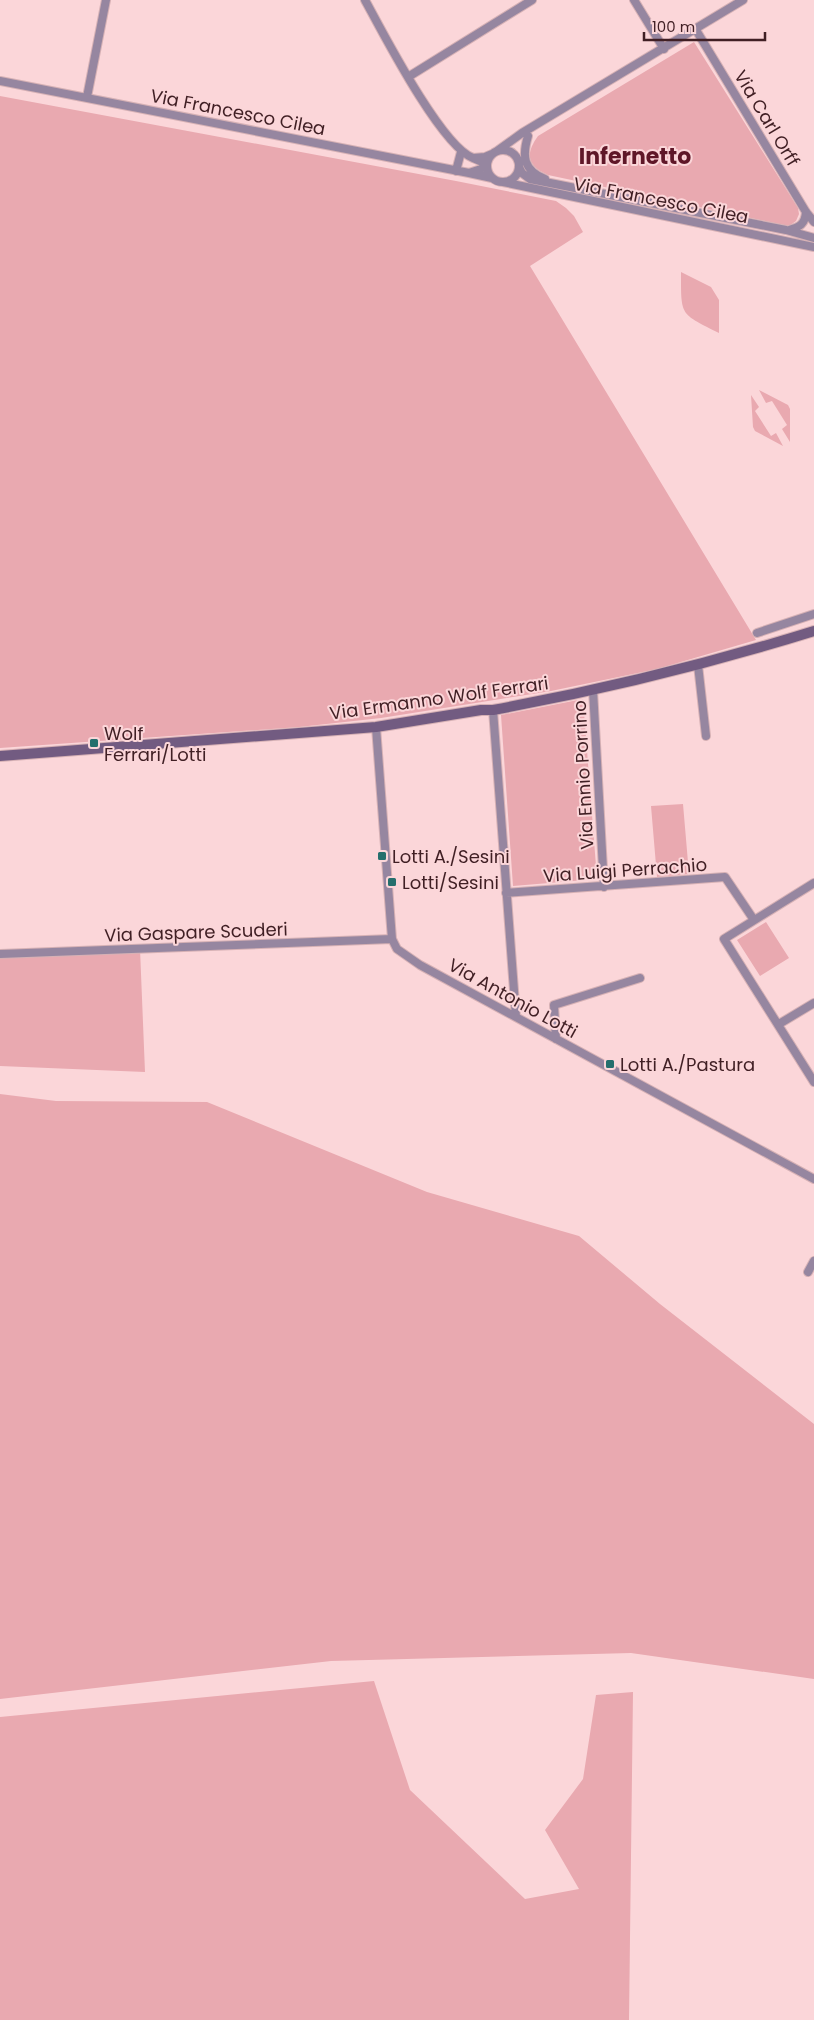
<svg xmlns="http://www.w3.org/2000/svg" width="814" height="2020" font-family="Poppins,sans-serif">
<rect width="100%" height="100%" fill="#fbd6d9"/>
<!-- green -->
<path fill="#e9a9b0" d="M694 42 798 208 799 214 796 221 789 226 548 175C527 166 525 154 538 136Z
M0 96 456 181 556 201 566 208 574 216 583 232 530 266 756 640 657 669 551 691 381 718 299 727 0 748Z
M681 272 711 287 719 300V333C680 313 681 317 681 272Z
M759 390 788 405 790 409V442L782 429 787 425 772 401 766 403Z
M751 395 759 407 755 411 771 436 776 433 783 446 755 431 753 427Z
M583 699 597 879 513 886 501 715Z
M683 804 689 874 657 877 651 806Z
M766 922 789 958 760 976 737 940Z
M140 949 145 1072 0 1066V954Z
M0 1094 56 1101 207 1102 427 1192 579 1236 660 1304 814 1424V1679L631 1653 331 1661 0 1699Z
M374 1681 410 1790 525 1899 579 1889 545 1830 583 1779 596 1695 633 1692 629 2020H0V1717Z"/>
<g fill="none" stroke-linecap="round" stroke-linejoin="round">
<defs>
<path id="street" d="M365 0C383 33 441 146 473 158
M634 0 664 49
M696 30 806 212 814 222
M408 77 532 0
M0 81 469 173
M87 97 106 0
M528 136C522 156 523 170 545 179
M487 166a16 16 0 1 1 32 0a16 16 0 1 1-32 0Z
M497 151 522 133 743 0
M492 154 485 157 473 158 487 164 481 169 469 173 492 178
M519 167 522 173 530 179 786 230 814 238
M456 171 461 152
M503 182 814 247
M789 230C800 227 805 224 806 212
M757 633 814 614
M698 665 706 736
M593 690 604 887
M493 710 516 1017
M376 727 392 939 397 949 420 965 814 1179
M814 883 724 939 814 1082
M506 893 725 877 754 920
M0 954 392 939
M779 1024 814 1003
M556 1039 554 1005 640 978
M808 1272 814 1261"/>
<path id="secondary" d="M0 756 376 727 481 710H493C602 690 708 664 814 631"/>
</defs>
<!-- street casing -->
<use href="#street" stroke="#d6b1b5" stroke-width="10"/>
<!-- secondary casing -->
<use href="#secondary" stroke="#d6b1b5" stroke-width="12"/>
<!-- street -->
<use href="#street" stroke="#9686a0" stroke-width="8"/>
<!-- secondary -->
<use href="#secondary" stroke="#725b81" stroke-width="10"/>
</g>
<!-- markers -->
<g fill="#256f6d" stroke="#fbd6d9" stroke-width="2">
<rect x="89" y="738" width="10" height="10" rx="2.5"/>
<rect x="377" y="851" width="10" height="10" rx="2.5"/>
<rect x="387" y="877" width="10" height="10" rx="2.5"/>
<rect x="605" y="1059" width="10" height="10" rx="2.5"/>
</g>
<g text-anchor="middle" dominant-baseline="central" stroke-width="4" stroke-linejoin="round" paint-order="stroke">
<!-- street labels -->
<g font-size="18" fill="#401f24" stroke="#fbd6d9">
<text transform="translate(238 112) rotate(11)">Via Francesco Cilea</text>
<text transform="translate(767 118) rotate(59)">Via Carl Orff</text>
<text transform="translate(661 200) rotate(11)">Via Francesco Cilea</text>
<text transform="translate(439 698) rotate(-8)">Via Ermanno Wolf Ferrari</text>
<text transform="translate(583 775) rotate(-93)">Via Ennio Porrino</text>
<text transform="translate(625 870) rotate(-4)">Via Luigi Perrachio</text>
<text transform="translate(196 932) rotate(-2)">Via Gaspare Scuderi</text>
<text transform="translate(513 998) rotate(29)">Via Antonio Lotti</text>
</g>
<!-- poi labels -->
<g font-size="18" fill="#401f24" stroke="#fbd6d9" text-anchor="start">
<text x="104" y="733">Wolf<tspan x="104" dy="21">Ferrari/Lotti</tspan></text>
<text x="392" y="856">Lotti A./Sesini</text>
<text x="402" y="882">Lotti/Sesini</text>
<text x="620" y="1064">Lotti A./Pastura</text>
</g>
<!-- district labels -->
<g font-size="22" font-weight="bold" fill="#5f1728" stroke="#fbd6d9">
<text x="635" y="156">Infernetto</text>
</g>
</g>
<!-- scale -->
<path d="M644 32v8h121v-8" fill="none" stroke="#401f24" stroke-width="2.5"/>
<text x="652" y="32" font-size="15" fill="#401f24" stroke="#fbd6d9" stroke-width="4" paint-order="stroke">100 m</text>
</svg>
